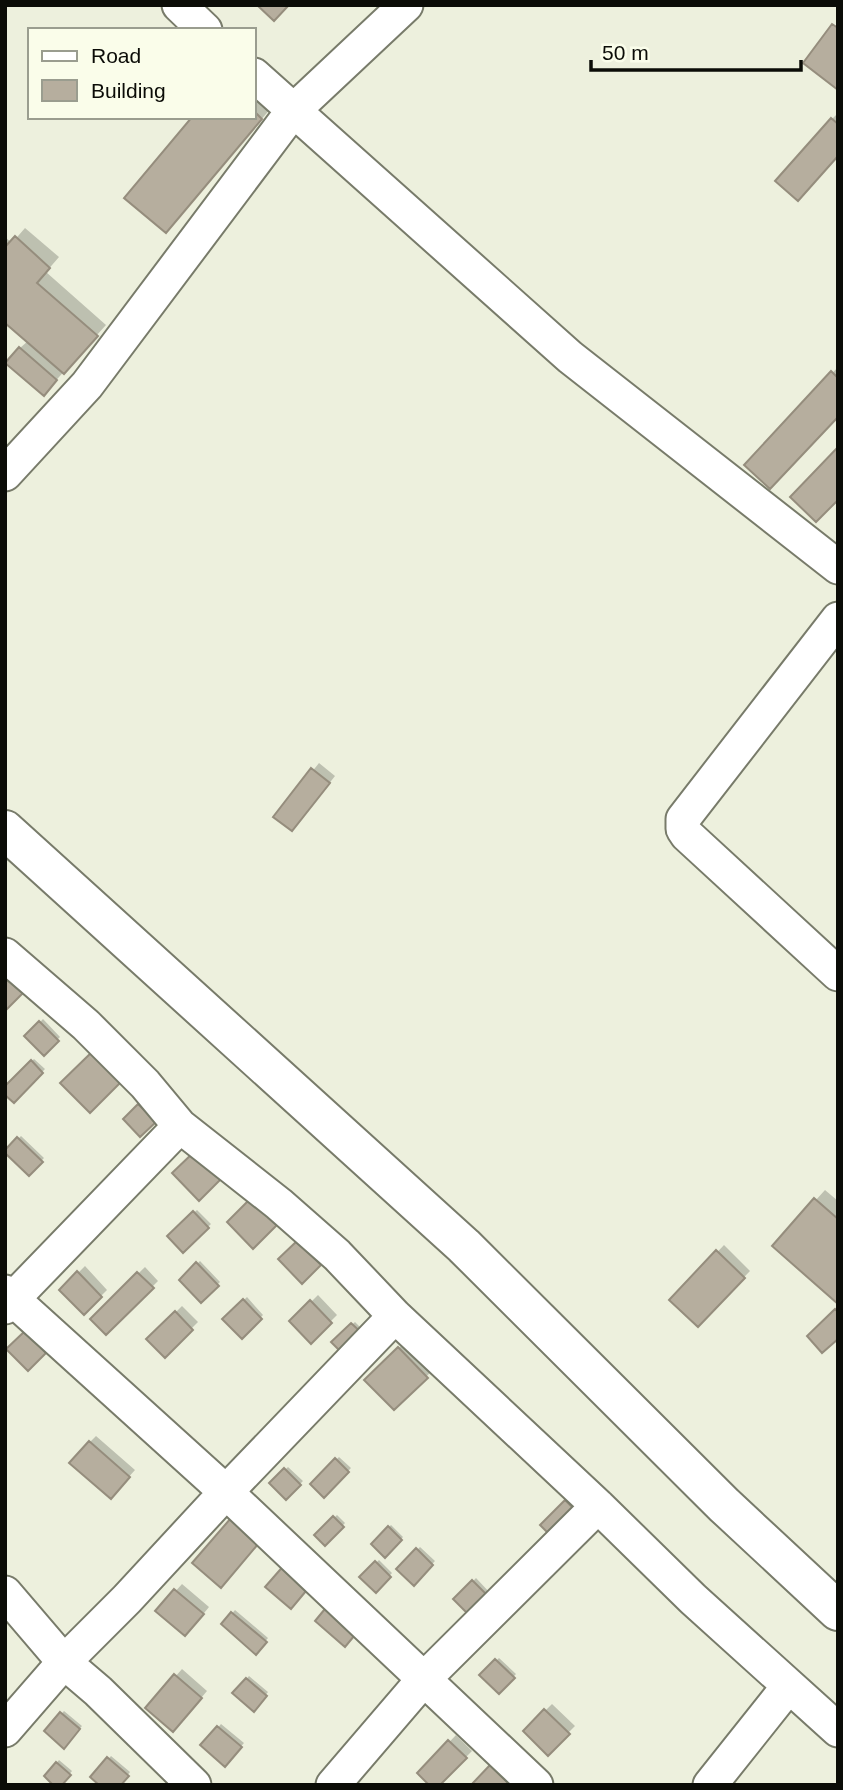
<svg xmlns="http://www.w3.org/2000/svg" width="843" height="1790" font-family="Helvetica,sans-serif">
<rect width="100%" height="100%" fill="#edf0dd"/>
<!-- shadow -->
<path fill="#0003" d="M254 94 271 108 175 222 254 117Z
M838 113V154L832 119Z
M25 228 59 257 46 272 106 325 50 387 20 348 28 341 5 321V237L12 243Z
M838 367V415L747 465Z
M319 763 335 776 298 823 276 817Z
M43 1019 60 1037 44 1053 27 1036Z
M34 1059 45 1069 14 1101 5 1089Z
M21 1136 44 1158 29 1173 6 1151Z
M825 1190 838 1201V1302L775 1245Z
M197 1210 211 1224 183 1251 169 1236Z
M724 1245 750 1271 698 1325 672 1300Z
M200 1261 220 1282 201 1300 181 1280Z
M85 1266 107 1290 84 1313 61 1290Z
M145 1267 158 1281 106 1333 92 1319Z
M318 1295 337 1315 311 1341 292 1321Z
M247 1297 263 1315 242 1336 225 1319Z
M182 1306 198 1322 165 1355 149 1339Z
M355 1322 367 1334 334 1342Z
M405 1342 433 1370 394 1408 367 1380Z
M96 1436 135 1470 117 1490 90 1442Z
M339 1457 351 1468 324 1496 312 1484Z
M288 1467 303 1481 286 1498 272 1483Z
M337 1515 345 1523 325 1544 317 1535Z
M391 1525 403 1537 385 1556 373 1544Z
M420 1547 435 1561 414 1583 399 1569Z
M379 1560 392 1573 376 1590 362 1577Z
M476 1578 491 1594 456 1599Z
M182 1584 209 1607 192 1628 158 1611Z
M235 1610 268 1638 256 1652 223 1624Z
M499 1658 516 1674 499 1692 482 1675Z
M182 1669 207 1691 180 1723 148 1708Z
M249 1676 268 1692 254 1709 235 1693Z
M552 1704 575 1726 548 1753 525 1731Z
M64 1711 82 1726 64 1746 46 1731Z
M221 1724 244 1743 225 1764 203 1745Z
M456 1735 472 1751 438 1785 420 1773Z
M111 1756 130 1772 120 1785 93 1777Z
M59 1760 72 1771 61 1785 46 1776Z"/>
<!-- building -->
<path fill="#b6ae9e" stroke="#958d7d" stroke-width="2" d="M257 5H289L274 21Z
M832 24 838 28V90L803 63Z
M254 111 262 119 166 233 124 198 192 117H254Z
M831 118 838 124V156L798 201 775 181Z
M15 236 50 268 37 283 98 336 64 374 5 323V247Z
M19 347 57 380 44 396 5 363Z
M831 371 838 378V417L770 489 744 465Z
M838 447V500L816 522 790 497Z
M311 768 330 783 292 831 273 817Z
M5 975 23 993 5 1011Z
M39 1021 59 1041 44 1056 24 1036Z
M93 1051 122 1081 90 1113 60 1083Z
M31 1060 43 1073 14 1103 5 1095V1086Z
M138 1104 156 1122 140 1137 123 1119Z
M17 1137 43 1162 29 1176 5 1153V1150Z
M194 1152 221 1179 199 1201 172 1173Z
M251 1198 277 1225 253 1249 227 1222Z
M814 1198 838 1219V1304L772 1246Z
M193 1211 209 1228 183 1253 167 1236Z
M297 1241 321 1265 302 1284 278 1259Z
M716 1250 745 1278 698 1327 669 1300Z
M196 1262 219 1286 201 1303 179 1280Z
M77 1271 102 1297 84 1315 59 1290Z
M137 1272 154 1288 106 1335 90 1319Z
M243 1299 262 1319 242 1339 222 1319Z
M310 1300 332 1323 311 1344 289 1321Z
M835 1309 838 1312V1339L822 1353 807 1336Z
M175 1311 193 1330 165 1358 146 1339Z
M351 1323 366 1337 346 1357 331 1342Z
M25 1331 46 1353 28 1371 6 1349Z
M398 1347 428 1378 394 1410 364 1380Z
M89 1441 130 1477 111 1499 69 1463Z
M335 1458 349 1472 324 1498 310 1484Z
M284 1468 301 1485 286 1500 269 1483Z
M565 1500 579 1514 555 1540 540 1525Z
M333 1516 344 1527 325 1546 314 1535Z
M231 1518 259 1543 221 1588 192 1563Z
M388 1526 402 1540 385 1558 371 1544Z
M416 1548 433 1565 414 1586 396 1569Z
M375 1561 391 1577 376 1593 359 1577Z
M286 1563 311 1585 291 1609 265 1587Z
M472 1580 490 1598 471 1617 453 1599Z
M174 1589 204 1614 185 1636 155 1611Z
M329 1604 359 1630 345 1647 315 1621Z
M231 1612 267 1642 256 1655 221 1624Z
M495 1659 515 1678 499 1694 479 1675Z
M174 1674 202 1698 173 1732 145 1708Z
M246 1678 267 1696 254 1712 232 1693Z
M544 1709 570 1734 548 1756 523 1731Z
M60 1712 80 1729 64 1749 44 1731Z
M217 1726 242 1747 225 1767 200 1745Z
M448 1740 467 1758 440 1785H429L417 1773Z
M107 1757 129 1776 121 1785H99L90 1777Z
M56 1762 71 1775 62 1785H53L44 1776Z
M490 1765 510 1785H471Z"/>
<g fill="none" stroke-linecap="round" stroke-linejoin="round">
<defs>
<path id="minor" d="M179 5 205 30
M254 75 570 357 838 567
M5 474 87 385 292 112 406 5
M838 619 683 819V829L687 835 838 974
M5 955 86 1025 145 1084 180 1126 279 1204 337 1255 395 1316 598 1506 693 1599 838 1730
M5 1292 226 1492 536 1785
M5 1307 180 1126
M5 1593 64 1662 98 1691 194 1785
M5 1730 64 1662 127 1599 226 1492 395 1316
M333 1785 423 1680 598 1506
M710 1785 788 1687"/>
<path id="tertiary" d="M5 830 464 1246 724 1505 838 1611"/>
</defs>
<!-- minor casing -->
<use href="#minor" stroke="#787b6a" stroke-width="37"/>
<!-- tertiary casing -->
<use href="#tertiary" stroke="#787b6a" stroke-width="42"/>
<!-- minor -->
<use href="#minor" stroke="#fff" stroke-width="33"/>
<!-- tertiary -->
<use href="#tertiary" stroke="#fff" stroke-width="38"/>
</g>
<!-- border -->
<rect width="843" height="1790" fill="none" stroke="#0b0c07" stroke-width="14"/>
<!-- legend -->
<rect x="28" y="28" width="228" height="91" fill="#fafdea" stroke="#9a9d8f" stroke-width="2"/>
<rect x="42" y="51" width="35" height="10" fill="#ffffff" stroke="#9a9d8f" stroke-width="2"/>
<text x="91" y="63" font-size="21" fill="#0b0c07">Road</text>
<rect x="42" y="80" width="35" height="21" fill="#b6ae9e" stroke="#9a9d8f" stroke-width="2"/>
<text x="91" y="98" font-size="21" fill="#0b0c07">Building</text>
<!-- scale -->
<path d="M591 60v10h210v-10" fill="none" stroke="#0b0c07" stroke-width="3.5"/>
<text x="602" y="60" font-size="21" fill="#0b0c07" stroke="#fafdea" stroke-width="5" paint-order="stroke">50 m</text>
</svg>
